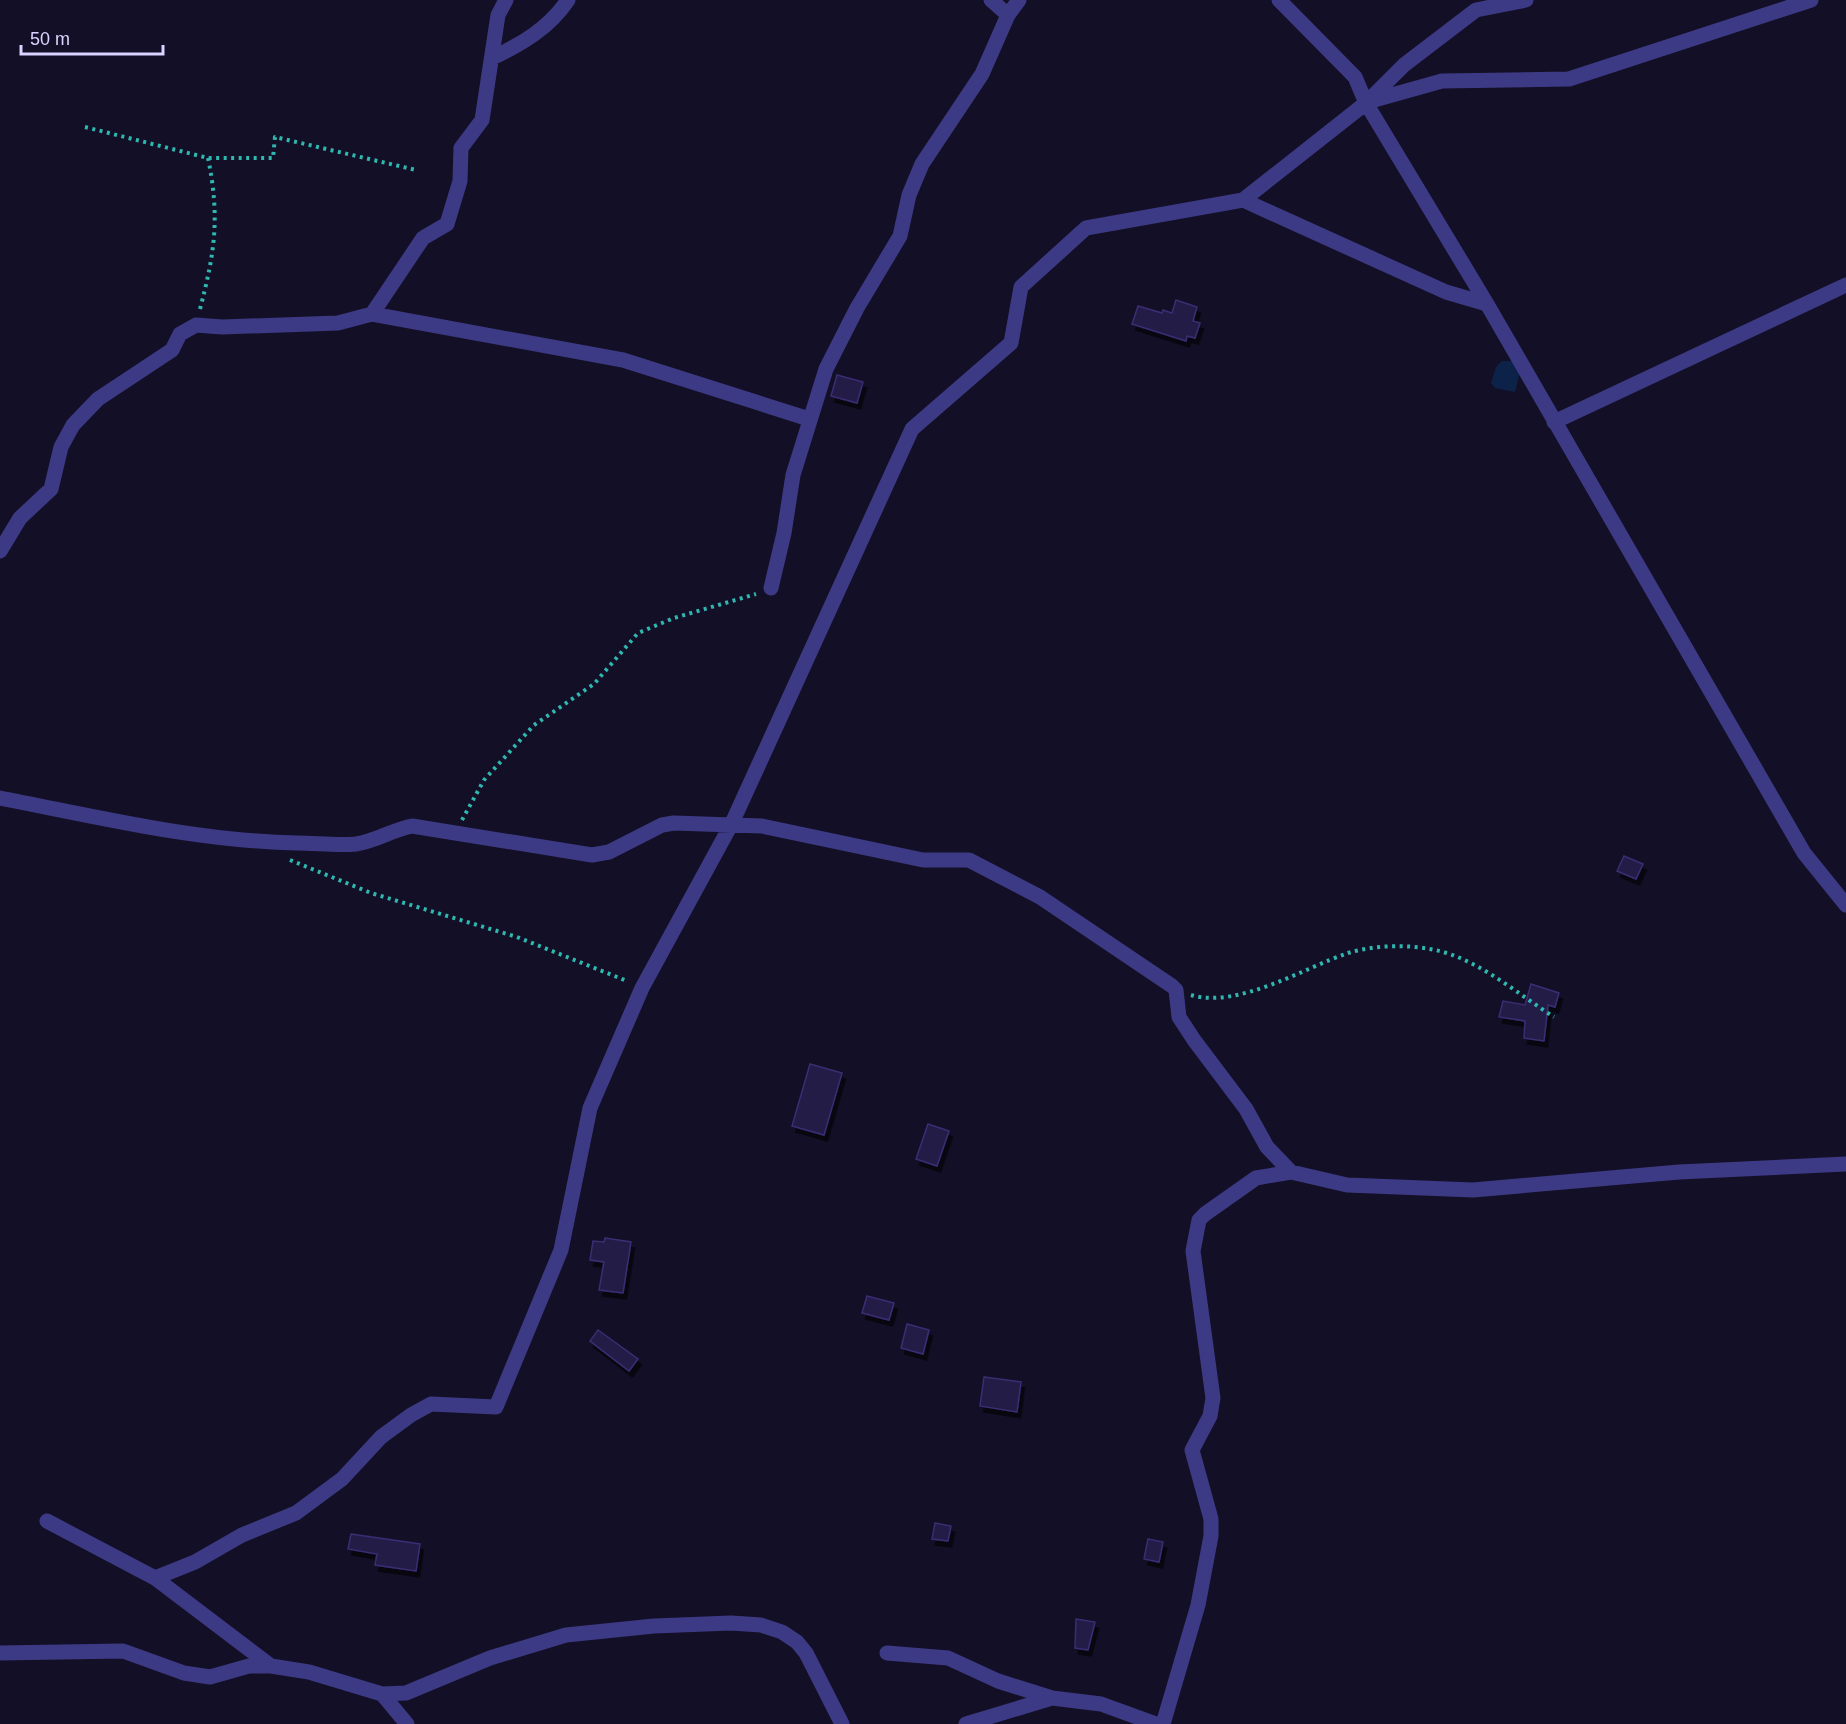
<svg xmlns="http://www.w3.org/2000/svg" width="1846" height="1724" font-family="Arial,sans-serif">
<defs>
<filter id="shadow"><feDropShadow dx="3.5" dy="6" stdDeviation="0" flood-color="#0009"/></filter>
</defs>
<rect width="100%" height="100%" fill="#130f26"/>
<!-- water -->
<path fill="#0c2248" d="M1502 361H1515L1521 368 1515 392 1495 388 1491 383 1496 367Z"/>
<!-- building -->
<path fill="#241b47" stroke="#3b2d73" stroke-width="1.5" filter="url(#shadow)" d="M1176 300 1197 307 1193 321 1200 323 1195 338 1187 336 1186 341 1132 324 1138 306 1162 313 1163 310 1172 313Z
M837 375 863 382 857 403 831 396Z
M1624 856 1643 864 1636 879 1617 871Z
M1531 984 1559 993 1555 1007 1548 1005 1544 1041 1524 1038 1525 1021 1499 1017 1503 1001 1525 1005Z
M810 1064 842 1073 824 1135 792 1126Z
M928 1124 949 1131 937 1166 916 1159Z
M605 1238 631 1242 623 1293 599 1290 604 1262 590 1260 593 1241 604 1242Z
M867 1296 894 1303 889 1320 862 1313Z
M907 1324 929 1330 923 1354 901 1348Z
M598 1330 638 1359 629 1371 590 1341Z
M984 1377 1021 1382 1017 1412 980 1406Z
M935 1523 951 1526 948 1541 932 1539Z
M351 1534 420 1544 416 1571 375 1565 377 1554 348 1549Z
M1148 1539 1163 1542 1159 1562 1144 1559Z
M1076 1619 1095 1622 1088 1650 1075 1648Z"/>
<g fill="none" stroke-linecap="round" stroke-linejoin="round">
<!-- path -->
<path stroke="#2fb8b0" stroke-width="4" stroke-dasharray="3 4.5" stroke-linecap="butt" d="M85 127 208 158H273L275 137 416 170
M200 309C215 252 220 217 208 158
M462 820 484 780 534 725 594 684 638 633 674 618 756 594
M290 860 371 893 517 937 627 981
M1191 995C1238 1009 1304 968 1348 953 1375 945 1407 944 1435 950 1478 959 1518 994 1554 1017"/>
<!-- minor -->
<path stroke="#3d3a85" stroke-width="15" d="M991 0 1008 15
M1279 0 1355 77 1366 103 1487 304 1804 853 1846 905
M492 58C522 44 549 28 568 0
M1367 102 1442 81 1569 79 1811 0
M1243 200 1446 292 1487 304
M372 314 423 238 447 224 460 181 461 148 482 120 498 15 506 0
M1554 422 1846 285
M0 551 20 518 51 489 61 447 73 425 98 399 172 350 180 334 196 325 222 327 338 323 372 314 623 360 809 419
M771 588 784 533 793 475 826 369 857 308 900 236 909 195 922 164 982 74 1008 15 1019 0
M0 798C99 817 196 841 297 843 316 843 337 846 356 844 376 841 392 830 412 826L592 855 609 852 662 825 674 823 762 826 923 860H969L1040 897 1172 986 1176 990 1179 1017 1194 1040 1246 1109 1267 1147 1291 1172
M47 1521 155 1578 271 1666
M155 1578 195 1562 242 1535 296 1513 342 1479 381 1437 411 1415 431 1404 496 1407 561 1250 590 1108 642 988 732 823 912 429 1011 343 1021 287 1086 228 1243 200 1366 103 1404 65 1476 10 1526 0
M0 1653 123 1651 184 1673 210 1677 249 1666H271L309 1672 382 1694 406 1693 490 1658 566 1635 654 1626 731 1623 761 1625 782 1632 797 1642 806 1653 842 1724
M887 1653 948 1658 998 1681 1052 1698
M382 1694 407 1724
M966 1724 1052 1698 1101 1704 1156 1724
M1163 1724 1198 1605 1211 1536V1519L1192 1450 1210 1416 1213 1398 1193 1251 1199 1220 1205 1214 1256 1178 1291 1172 1347 1185 1473 1190 1679 1172 1846 1164"/>
</g>
<!-- scale -->
<path d="M21 45v9h142v-9" fill="none" stroke="#d9d4ff" stroke-width="3"/>
<text x="30" y="45" font-size="18" fill="#d9d4ff" stroke="#130f26" stroke-width="4.5" paint-order="stroke">50 m</text>
</svg>
